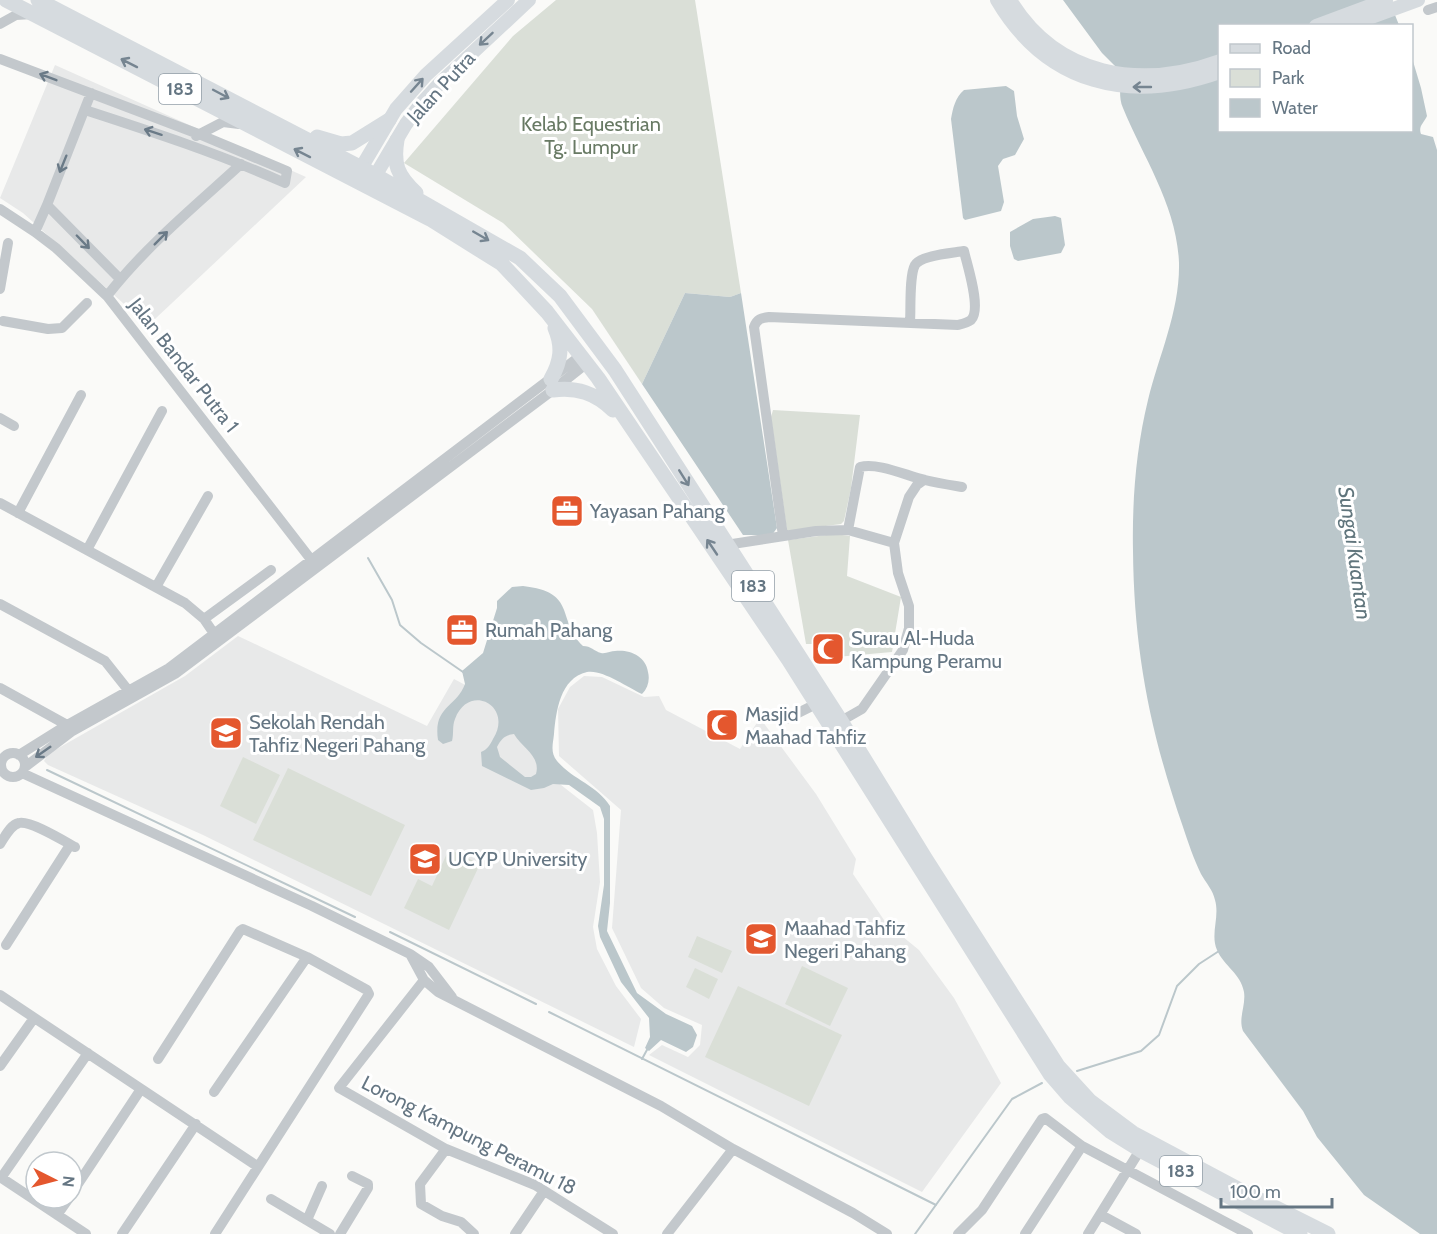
<svg xmlns="http://www.w3.org/2000/svg" width="1437" height="1234" font-family="Cabin,sans-serif">
<rect width="100%" height="100%" fill="#fafaf8"/>
<!-- built -->
<path fill="#e8e9e9" d="M55 65 306 177 155 319 134 313 23 213 0 198Z
M238 636 427 726 454 679 505 706 547 774 593 810 597 833 600 882 593 927 597 949 616 986 641 1019 634 1047 203 835 48 765 44 761 48 754 185 676Z
M584 676 602 677 644 697 659 696 666 710 740 749 760 718 816 794 856 859 853 874 886 923 919 950 954 998 1001 1083 922 1192 649 1055 662 1045 688 1057 700 1045 702 1025 664 1008 641 988 612 928 621 810 559 756 558 709 570 687Z"/>
<!-- green -->
<path fill="#dadfd7" d="M556 0H695L741 293 730 297 685 293 642 384 592 309 503 223 404 163 513 36Z
M773 410 860 415 851 488 844 521 841 524 787 531 771 417Z
M834 534 850 536 847 576 901 597 892 652 836 657 842 646 823 636 818 644H806L788 540Z
M243 757 280 775 256 824 220 806Z
M288 768 405 825 371 896 253 840Z
M449 849 480 864 449 930 404 908 418 879 432 886Z
M697 936 732 951 722 973 688 957Z
M802 966 848 988 830 1026 785 1004Z
M695 968 718 979 709 999 686 987Z
M738 986 842 1035 809 1106 705 1057Z"/>
<!-- water -->
<path fill="#bbc7cb" fill-rule="evenodd" d="M1063 0H1389L1399 25 1220 26V130H1412V58L1421 88 1427 116C1424 123 1418 126 1421 134L1433 137 1437 150V1234H1420L1364 1195 1317 1137 1303 1111 1243 1031C1238 1018 1246 1006 1244 992 1241 974 1224 966 1217 950 1210 934 1220 917 1215 900 1213 890 1206 883 1201 874 1194 860 1188 842 1183 827 1150 732 1134 651 1133 551 1132 501 1136 449 1148 400 1159 355 1180 311 1179 263 1177 206 1144 159 1123 108 1117 95 1123 81 1118 69L1102 53Z
M1006 86 1014 91 1017 116 1024 139 1015 155 1003 159 998 166 1004 202 1001 211 965 220 963 218 951 119C953 108 955 98 964 90Z
M1055 216 1061 218 1065 245 1061 253 1018 261 1014 259 1010 246V232L1033 219Z
M685 293 730 297 741 293 777 528 772 535H743L642 384Z
M523 586C578 592 556 620 583 646 591 646 594 651 601 653 606 654 611 651 615 651 629 649 646 656 648 672 650 680 648 688 642 694 627 687 602 669 587 672 560 678 556 712 554 734 553 744 550 752 557 761 572 779 598 786 610 806V903L607 931 637 993 666 1014 692 1026 697 1035 693 1047 686 1052 661 1040 649 1051 645 1048 650 1037 649 1018 621 982 600 937 598 926 604 885V819L600 807 569 785 553 784 544 788 531 790 482 766 481 752C487 750 490 745 493 739 514 706 469 682 455 719 452 726 454 734 452 741L443 744 438 740C433 706 456 708 465 684L462 671 483 653 497 608V601L512 587ZM514 734C522 748 541 756 536 774L531 777H525L500 757 497 747C501 739 505 735 514 734Z"/>
<g fill="none" stroke-linecap="round" stroke-linejoin="round">
<!-- stream -->
<path stroke="#bbc7cb" stroke-width="2" d="M368 558 392 600 400 625 421 643 463 672
M47 770 355 917
M390 932 536 1004
M549 1012 936 1205
M642 1059 648 1048
M1077 1071 1141 1051 1159 1035 1177 986 1199 964 1219 951
M915 1234 1012 1099 1042 1083"/>
<!-- minor -->
<path stroke="#c3c8cc" stroke-width="10" d="M1428 10 1437 7
M0 24 16 15 32 14
M0 59 201 135 287 171 285 183C220 154 153 132 85 110
M196 136 223 122 239 124
M47 205 120 279
M0 209 35 232 56 248 107 296 316 566
M35 232 47 205 91 93
M0 289 8 243
M107 296C145 247 195 206 241 164
M3 321 48 329 62 328 87 303
M0 418 14 426
M0 503 185 603 204 619 217 638
M18 513 81 395
M848 530 860 467C878 462 907 476 925 480 937 483 950 485 962 487
M783 536 754 327C757 319 761 318 769 317L958 325C962 324 967 323 971 320 982 309 967 265 964 251 953 253 921 255 915 265 909 276 911 309 910 322
M726 545 816 531 848 530 894 543
M87 550 162 411
M156 587 208 496
M0 604 105 661 132 695
M204 619 271 570
M0 688 67 725
M786 719 816 704
M841 721 862 709 903 650 909 628V606L898 573 894 543 909 497 917 485 924 480
M1 765a12 12 0 1 1 24 0a12 12 0 1 1-24 0Z
M19 755 67 725 169 668 575 360H584L582 367 553 390 175 674 71 732 25 767
M22 773 312 906 410 954 429 967 452 997
M0 844C5 837 10 825 19 823 30 820 64 841 75 847
M6 945 70 845
M410 954 424 980 438 992 661 1106 733 1149 853 1213 887 1234
M424 980 339 1088 446 1149 535 1185 613 1234
M0 995 257 1166
M158 1059 240 931 243 929 307 957 367 990 369 994 215 1234
M0 1066 34 1018
M214 1092 307 957
M446 1149 420 1184 421 1204 442 1216 461 1222 474 1234
M0 1177 86 1234
M1 1178 88 1053
M72 1193 141 1089
M271 1199 330 1234
M57 1215 69 1198
M1101 1215 1136 1234
M307 1220 322 1186
M122 1234 196 1124
M340 1234 368 1188V1184L352 1176
M515 1234 544 1191
M667 1234 733 1149
M958 1234 982 1210 1042 1119 1045 1118 1082 1146 1248 1234
M1025 1234 1082 1146
M1088 1234 1140 1150"/>
<!-- major -->
<path stroke="#d6dbdf" stroke-width="14" d="M997 0C1047 85 1130 104 1220 72
M1010 0C1057 77 1140 90 1220 61
M1316 26 1386 0
M1347 26 1418 0
M357 175 396 109 426 75 508 0
M371 183 406 124 421 104 441 82 529 0"/>
<!-- highway -->
<path stroke="#d6dbdf" stroke-width="15" d="M6 0 430 219 502 264 547 312 598 378 788 659 1050 1074 1070 1097 1111 1132 1140 1150 1300 1234
M38 0 375 175 520 258 560 296 615 370 841 721 925 858 1058 1066 1090 1101 1133 1133 1242 1191 1328 1234
M317 137 341 144 352 143 389 120
M397 140C393 164 397 175 416 193
M551 379C561 361 563 347 555 328
M553 390C577 387 595 393 613 410"/>
</g>
<!-- one-way arrows -->
<defs><path id="oneway-shaft" d="M-6 0H5M1.5-3L5.5 0L1.5 3" fill="none" stroke-width="1.6" stroke-linecap="round" stroke-linejoin="round" transform="scale(1.5)"/></defs>
<g stroke="#768591">
<use href="#oneway-shaft" transform="translate(486 39) rotate(137)"/>
<use href="#oneway-shaft" transform="translate(129 63) rotate(-153)"/>
<use href="#oneway-shaft" transform="translate(417 85) rotate(-48)"/>
<use href="#oneway-shaft" transform="translate(1142 87) rotate(180)"/>
<use href="#oneway-shaft" transform="translate(221 94) rotate(28)"/>
<use href="#oneway-shaft" transform="translate(302 153) rotate(-153)"/>
<use href="#oneway-shaft" transform="translate(481 236) rotate(30)"/>
<use href="#oneway-shaft" transform="translate(684 478) rotate(58)"/>
<use href="#oneway-shaft" transform="translate(712 547) rotate(-124)"/>
</g>
<g stroke="#6a7a87">
<use href="#oneway-shaft" transform="translate(48 77) rotate(-159)"/>
<use href="#oneway-shaft" transform="translate(153 132) rotate(-162)"/>
<use href="#oneway-shaft" transform="translate(63 164) rotate(112)"/>
<use href="#oneway-shaft" transform="translate(161 238) rotate(-45)"/>
<use href="#oneway-shaft" transform="translate(83 242) rotate(46)"/>
<use href="#oneway-shaft" transform="translate(43 752) rotate(145)"/>
</g>
<!-- icons -->
<defs>
<symbol id="office-square" viewBox="-11 -11 22 22"><rect x="-9" y="-9" width="18" height="18" rx="4" fill="#e4572e" stroke="#fff"/><path d="M-6-3h4V-5.5h4V-3h4V5H-6ZM-1-4.5V-3h2v-1.5ZM-6 0V1H6V0Z" fill="#fff"/></symbol>
<symbol id="mosque-square" viewBox="-11 -11 22 22"><rect x="-9" y="-9" width="18" height="18" rx="4" fill="#e4572e" stroke="#fff"/><path d="M3.5-4.9A6 6 0 1 0 3.5 4.9A5 5 0 1 1 3.5-4.9Z" fill="#fff"/></symbol>
<symbol id="school-square" viewBox="-11 -11 22 22"><rect x="-9" y="-9" width="18" height="18" rx="4" fill="#e4572e" stroke="#fff"/><path d="M0-5L7-2L0 1L-7-2ZM-4 1L0 2.5L4 1V4Q0 6-4 4Z" fill="#fff"/></symbol>
<symbol id="university-square" viewBox="-11 -11 22 22"><rect x="-9" y="-9" width="18" height="18" rx="4" fill="#e4572e" stroke="#fff"/><path d="M0-5L7-2L0 1L-7-2ZM-4 1L0 2.5L4 1V4Q0 6-4 4Z" fill="#fff"/></symbol>
</defs>
<g fill-rule="evenodd">
<use href="#office-square" x="548" y="492" width="38" height="38"/>
<use href="#office-square" x="443" y="611" width="38" height="38"/>
<use href="#mosque-square" x="809" y="630" width="38" height="38"/>
<use href="#mosque-square" x="703" y="706" width="38" height="38"/>
<use href="#school-square" x="207" y="714" width="38" height="38"/>
<use href="#university-square" x="406" y="840" width="38" height="38"/>
<use href="#school-square" x="742" y="920" width="38" height="38"/>
</g>
<g text-anchor="middle" dominant-baseline="central" stroke-width="6" stroke-linejoin="round" paint-order="stroke">
<!-- shield labels -->
<g fill="#fff" stroke="#939fa8" stroke-width="1.5">
<rect x="159" y="74" width="42" height="30" rx="4.5"/>
<rect x="732" y="571" width="42" height="30" rx="4.5"/>
<rect x="1160" y="1156" width="42" height="30" rx="4.5"/>
</g>
<g font-size="18" font-weight="bold" fill="#657683">
<text x="180" y="89">183</text>
<text x="753" y="586">183</text>
<text x="1181" y="1171">183</text>
</g>
<!-- street labels -->
<g font-size="20" fill="#657683" stroke="#fff">
<text transform="translate(441 87) rotate(-47)">Jalan Putra</text>
<text transform="translate(184 365) rotate(52)">Jalan Bandar Putra 1</text>
<text transform="translate(469 1135) rotate(27)">Lorong Kampung Peramu 18</text>
</g>
<!-- park labels -->
<g font-size="20" fill="#687a64" stroke="#fff">
<text x="591" y="124">Kelab Equestrian<tspan x="591" dy="23">Tg. Lumpur</tspan></text>
</g>
<!-- poi labels -->
<g font-size="20" fill="#657683" stroke="#fff" text-anchor="start">
<text x="590" y="511">Yayasan Pahang</text>
<text x="485" y="630">Rumah Pahang</text>
<text x="851" y="638">Surau Al-Huda<tspan x="851" dy="23">Kampung Peramu</tspan></text>
<text x="745" y="714">Masjid<tspan x="745" dy="23">Maahad Tahfiz</tspan></text>
<text x="249" y="722">Sekolah Rendah<tspan x="249" dy="23">Tahfiz Negeri Pahang</tspan></text>
<text x="448" y="859">UCYP University</text>
<text x="784" y="928">Maahad Tahfiz<tspan x="784" dy="23">Negeri Pahang</tspan></text>
</g>
<!-- water labels -->
<g font-size="21" font-style="italic" fill="#60757c" stroke="#fff">
<text transform="translate(1355 553) rotate(82)">Sungai Kuantan</text>
</g>
</g>
<!-- legend -->
<rect x="1218" y="24" width="195" height="108" fill="#ffffff" stroke="#c1c8cd" stroke-width="1.5"/>
<rect x="1230" y="44" width="30" height="9" fill="#d6dbdf" stroke="#c1c8cd" stroke-width="1.5"/>
<text x="1272" y="54" font-size="18" fill="#657683">Road</text>
<rect x="1230" y="69" width="30" height="18" fill="#dadfd7" stroke="#c1c8cd" stroke-width="1.5"/>
<text x="1272" y="84" font-size="18" fill="#657683">Park</text>
<rect x="1230" y="99" width="30" height="18" fill="#bbc7cb" stroke="#c1c8cd" stroke-width="1.5"/>
<text x="1272" y="114" font-size="18" fill="#657683">Water</text>
<!-- north arrow -->
<g transform="translate(54 1180) rotate(96)"><circle r="28" fill="#ffffff" stroke="#c1c8cd" stroke-width="1.5"/>
<path d="M0-4.5L10 22L0 15L-10 22Z" fill="#e4572e"/>
<text y="-9" font-size="16" font-weight="bold" text-anchor="middle" fill="#657683">N</text>
</g>
<!-- scale -->
<path d="M1221 1198v9h111v-9" fill="none" stroke="#657683" stroke-width="3"/>
<text x="1230" y="1198" font-size="18" fill="#657683" stroke="#ffffff" stroke-width="4.5" paint-order="stroke">100 m</text>
</svg>
